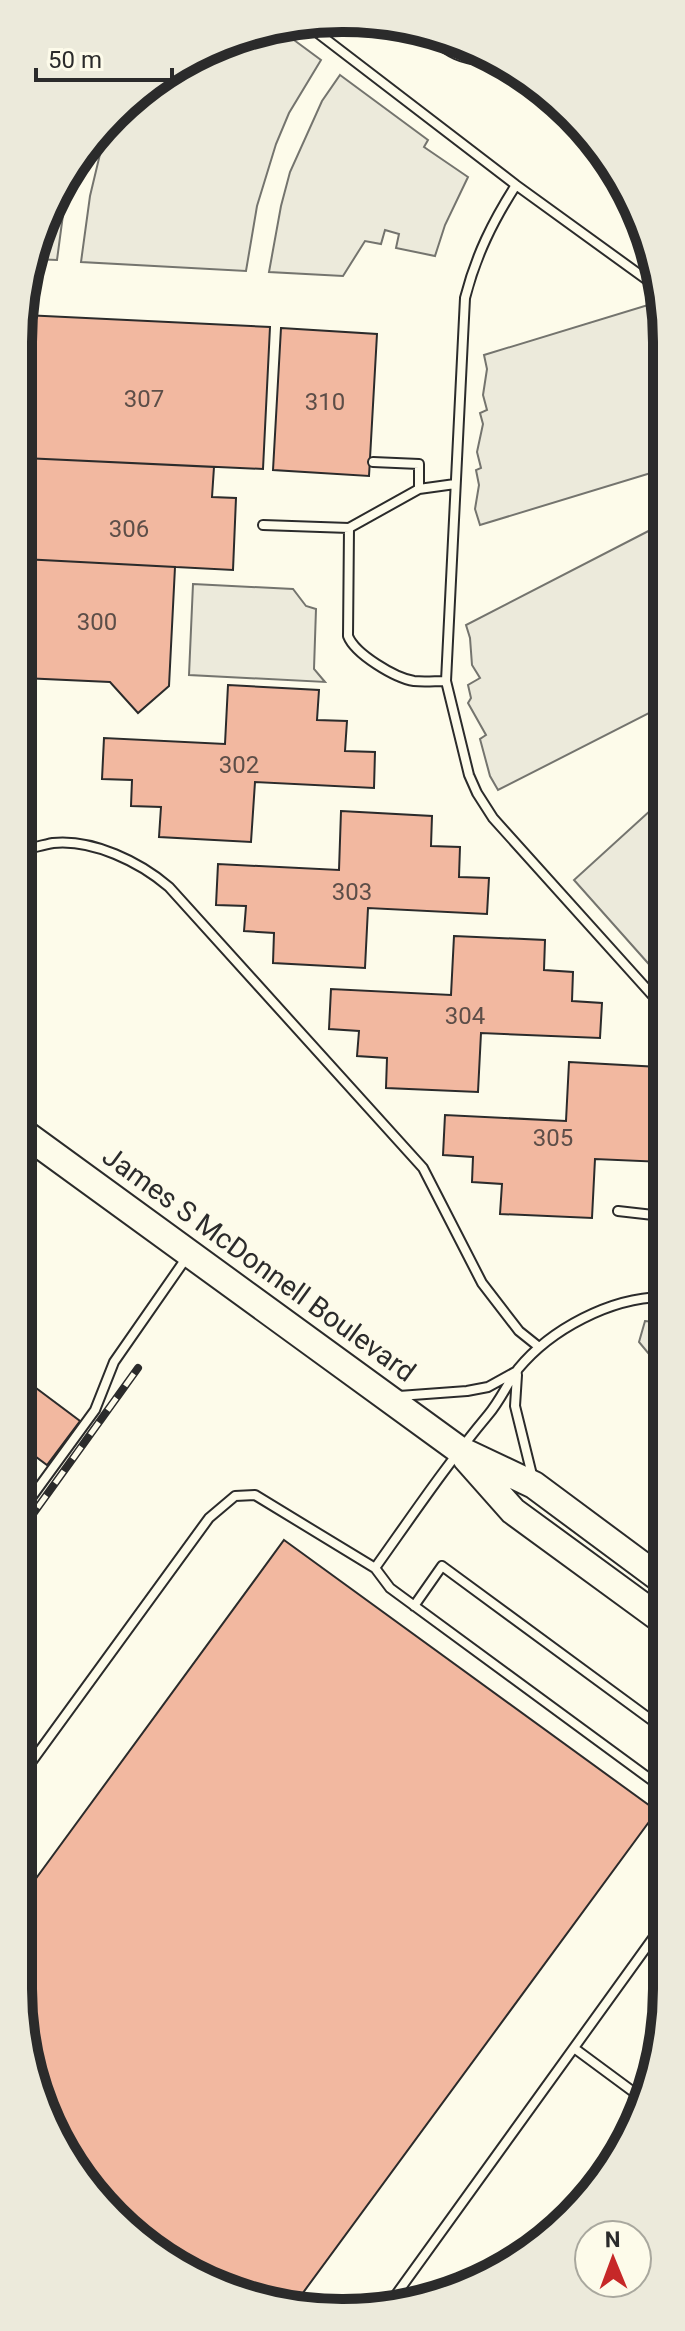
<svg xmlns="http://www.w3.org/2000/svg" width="685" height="2331" font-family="Roboto,sans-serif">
<rect width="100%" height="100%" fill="#fdfbea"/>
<!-- parking -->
<path fill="#eceadb" stroke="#74746e" stroke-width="2" d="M275 26 321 60 289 113 276 144 257 206 246 271 81 262 90 196 106 129 162 73Z
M340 75 428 140 424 147 468 177 445 225 435 256 396 248 399 234 385 230 381 244 365 241 343 276 269 272 281 206 290 172 322 101Z
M73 163 66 192 57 260 33 259Z
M648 305 654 324 664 320V469L480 525 475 509 479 485 476 470 481 468 477 452 483 424 480 413 487 410 483 395 487 369 484 355Z
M664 523 663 706 498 790 490 776 480 739 486 735 468 703 471 698 468 685 480 678 472 665 470 638 466 625Z
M193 584 293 589 306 606 316 609 314 669 325 682 189 675Z
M663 799V980L574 880Z
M645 1321 662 1323V1412L649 1410 654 1360 639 1342Z"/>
<!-- building -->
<path fill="#f2b8a0" stroke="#2b2b2b" stroke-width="2" d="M24 315 270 327 263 469 24 458Z
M281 328 377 334 369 476 273 470Z
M24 458 214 467 212 497 236 498 233 570 23 559Z
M23 559 175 567 169 686 138 713 110 682 23 678Z
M228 685 319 690 317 720 347 721 345 751 375 752 374 788 255 782 251 842 159 837 161 807 131 806 132 780 102 779 104 738 225 744Z
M341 811 432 816 431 846 460 847 459 877 489 878 487 914 368 908 365 968 273 963 274 933 244 931 246 906 216 905 218 864 339 870Z
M454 936 545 940 544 970 573 972 572 1001 602 1003 600 1038 481 1033 478 1092 386 1088 387 1058 357 1056 359 1031 329 1029 331 989 451 995Z
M569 1062 659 1067 658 1096H663V1162L595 1159 592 1218 500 1214 502 1184 472 1182 473 1157 443 1155 445 1115 566 1121Z
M24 1379 80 1421 47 1465 20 1445V1384Z
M284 1540 657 1811 294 2305 199 2280 99 2203 43 2112 18 1988V1903Z"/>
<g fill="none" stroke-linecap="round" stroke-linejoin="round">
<defs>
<path id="lane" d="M306 24 516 185 661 290
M516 185C493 221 476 255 465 298L446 681 469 775 477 793 493 818 663 1007
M373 462 419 464V489
M263 525 349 528
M446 681C435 681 424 682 414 681 395 678 355 654 348 636L349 528 419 489 455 484
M22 850C32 848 43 845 53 843 93 839 140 862 169 887L423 1168 482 1283 519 1331 539 1347
M618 1211 662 1216
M517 1375 515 1406 533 1479
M399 1396 467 1391 488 1387 517 1371
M20 1513 95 1410 114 1362 187 1257
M375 1568C412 1516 447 1464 488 1415 500 1401 507 1384 518 1369 551 1329 610 1298 662 1297
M414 1606 442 1566 661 1727
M19 1779 209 1518 235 1496 255 1495 375 1568 390 1588 661 1787
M574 2048 643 2099
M390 2303 661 1927"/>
<path id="street" d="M429 32C449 47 465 59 491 55"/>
<path id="primary" d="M21 1131 458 1449 534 1485 662 1580
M466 1458 513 1511 662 1620"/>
</defs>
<!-- lane casing -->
<use href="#lane" stroke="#2b2b2b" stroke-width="12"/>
<!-- street casing -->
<use href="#street" stroke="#2b2b2b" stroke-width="20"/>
<!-- primary casing -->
<use href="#primary" stroke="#2b2b2b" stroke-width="30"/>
<!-- lane -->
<use href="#lane" stroke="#fdfbea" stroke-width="8"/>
<!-- street -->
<use href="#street" stroke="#fdfbea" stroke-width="16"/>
<!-- primary -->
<use href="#primary" stroke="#fdfbea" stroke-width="26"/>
<defs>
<path id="rail" d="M20 1532 138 1368"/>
</defs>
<!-- rail casing -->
<use href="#rail" stroke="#2b2b2b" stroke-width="8"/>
<!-- rail -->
<use href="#rail" stroke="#fdfbea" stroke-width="5" stroke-dasharray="15" stroke-linecap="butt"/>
</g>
<g text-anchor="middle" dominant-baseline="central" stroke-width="6" stroke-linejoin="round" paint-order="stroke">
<!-- number labels -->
<g font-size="24" fill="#5d4e48">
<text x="144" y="399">307</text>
<text x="325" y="402">310</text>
<text x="129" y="529">306</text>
<text x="97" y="622">300</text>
<text x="239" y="765">302</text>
<text x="352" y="892">303</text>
<text x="465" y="1016">304</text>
<text x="553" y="1138">305</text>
</g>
<!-- street labels -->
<g font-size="28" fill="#2b2b2b" stroke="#fdfbea">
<text transform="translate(259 1264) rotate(36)">James S McDonnell Boulevard</text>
</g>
</g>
<!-- crop -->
<path d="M0 0H685V2331H0ZM342 32H343A310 310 0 0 1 653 342V1989A310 310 0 0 1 343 2299H342A310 310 0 0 1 32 1989V342A310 310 0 0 1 342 32Z" fill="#eceadb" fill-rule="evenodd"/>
<path fill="none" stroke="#2b2b2b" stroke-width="10" d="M342 32H343A310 310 0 0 1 653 342V1989A310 310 0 0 1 343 2299H342A310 310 0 0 1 32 1989V342A310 310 0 0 1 342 32Z"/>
<!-- north arrow -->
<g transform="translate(613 2259) rotate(359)"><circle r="38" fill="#fdfbea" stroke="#a9a89e" stroke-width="2"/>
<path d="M0-6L14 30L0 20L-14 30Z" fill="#c62828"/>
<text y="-12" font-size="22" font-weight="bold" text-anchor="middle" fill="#2b2b2b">N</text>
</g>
<!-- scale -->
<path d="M36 68v12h136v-12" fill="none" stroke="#2b2b2b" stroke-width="4"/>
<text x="48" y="68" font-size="24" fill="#2b2b2b" stroke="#fdfbea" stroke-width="6" paint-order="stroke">50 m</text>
</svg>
